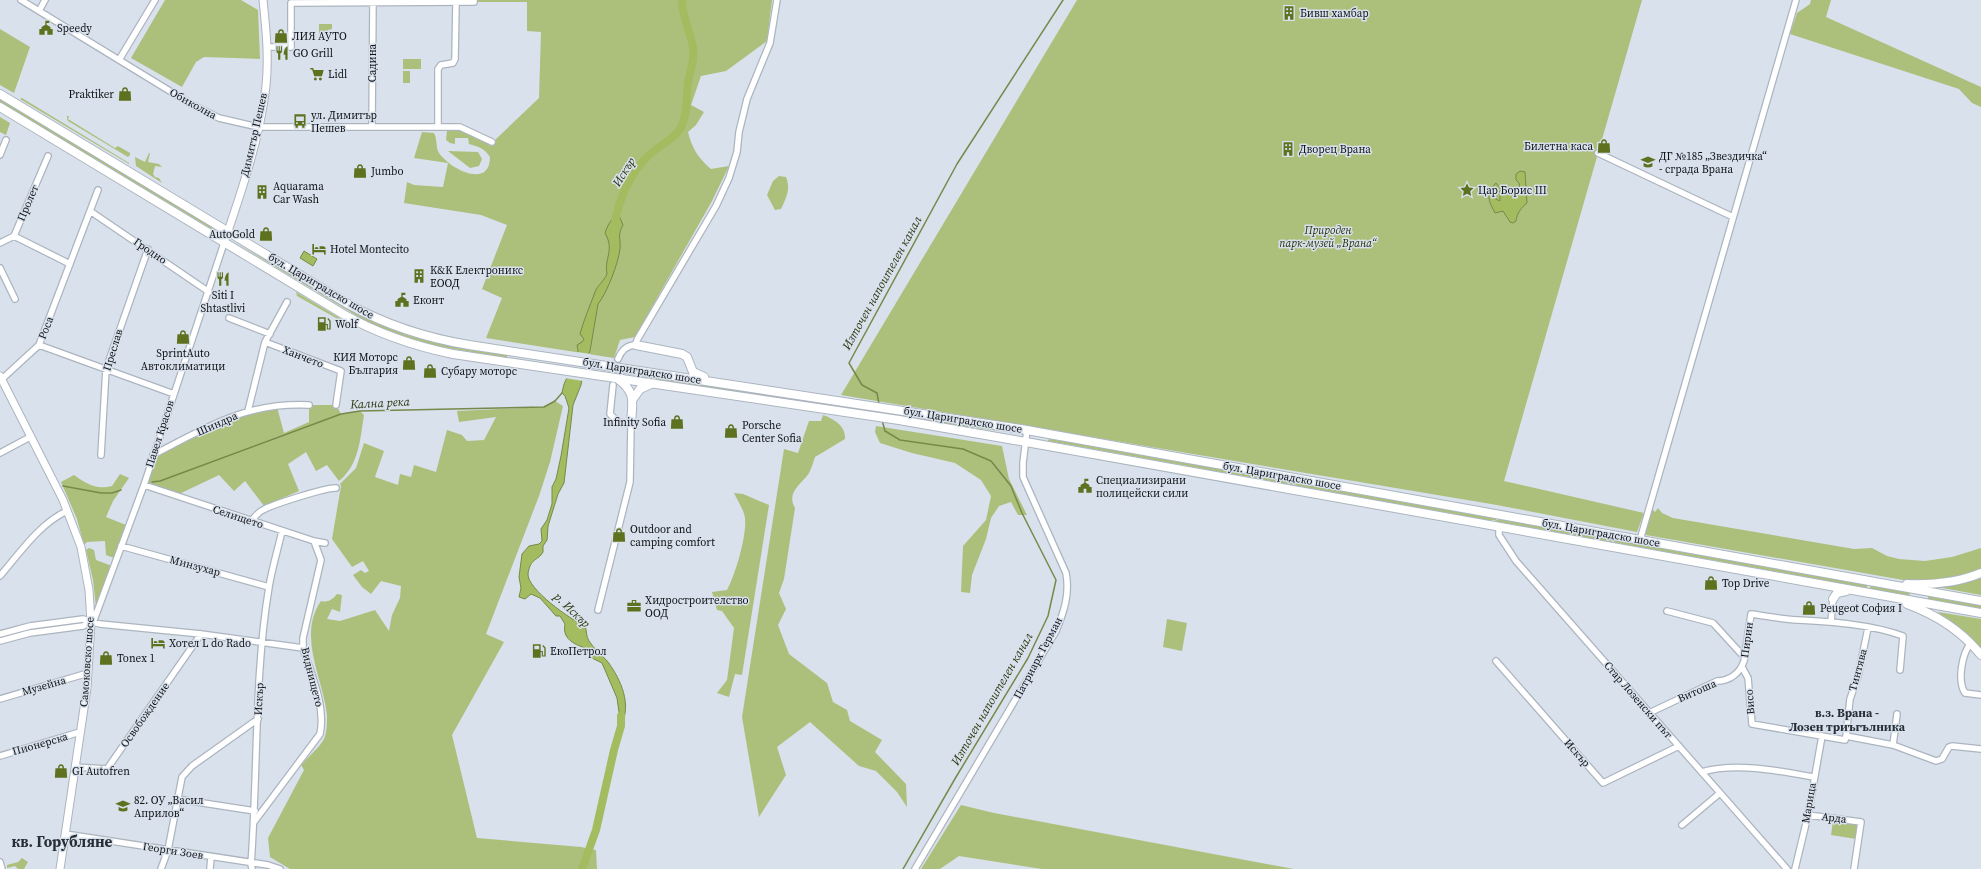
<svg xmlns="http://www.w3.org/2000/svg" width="1981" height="869" font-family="'Source Serif 4',serif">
<rect width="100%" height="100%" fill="#d8e1ec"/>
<!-- green -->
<path fill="#acc07c" d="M165 0H241L258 10 260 59 204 57 196 62 182 87 131 58Z
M474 0H772L767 41 726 71 701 76 691 105 704 112 696 125 688 132C692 148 698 158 711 169L729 166 712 201 635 337 620 340 614 358 486 338 502 298 482 289 507 225 481 215 404 203 407 182 414 185 443 187 448 163 414 158 422 132 434 133C437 138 436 146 438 151 446 167 490 191 490 157 484 148 479 147 469 144L468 138H455V144L450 143 446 140 447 131C464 128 478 137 491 146L496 139 539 98 541 32 527 31V2H474Z
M1077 0H1642L1504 481 1644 513 1637 532 1497 505 841 395Z
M1811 0H1831L1826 17 1981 87V107L1972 103 1959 89 1790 34 1797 13 1810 4Z
M319 24H332V29L328 30V34H319Z
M0 29 30 47 14 93 0 85Z
M403 59H421V69H403Z
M403 71H410V83H403Z
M0 98 216 229 215 231 0 102Z
M22 98 129 163V164L20 99Z
M67 116H69L68 119 115 148 118 146 130 153V155L128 157 68 121 67 119Z
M0 117 10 123 6 135 0 132Z
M448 151 478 152 482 159 479 166 470 168Z
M149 153H150L148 162 159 164 162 167 155 166 153 174 155 177 159 178 162 183 136 166 135 157 145 162Z
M779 176 786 177C791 189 786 198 781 209L775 210 767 195 773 181Z
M234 242 373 321 407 335 430 341 507 355V358L430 345 372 325Z
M296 292 343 320V322L297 296Z
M646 376 1019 432V433L950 425 645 379Z
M555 401 563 406 550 462 539 496 486 634 504 642 452 735 477 838 581 847 596 850 597 869H290L270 857 268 838 304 770 301 765C308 757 319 748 324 739 327 733 327 722 327 715 323 678 297 636 321 601 328 603 333 599 337 594L342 595 340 612 332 609 327 619 340 621 375 610 389 631 392 615 400 598 401 586 381 581 371 594 362 587 353 575 361 570 365 573 369 571 363 561 352 567 332 539 341 486 340 484 356 468 364 443 384 451 375 477 398 485 400 474 411 477 414 465 436 472 447 430 462 435 467 441 484 440 496 417 459 422 457 411 543 407Z
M309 405H336L341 414 360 411 364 415C360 440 359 465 339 481L327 465 316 471 306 452 288 464 299 491 264 506 245 481 234 491 219 475 175 496 144 485 153 455 221 420 277 407 284 433 309 422Z
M823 415C834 419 846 426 845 439L815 457C813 462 812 468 809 473 801 485 786 492 795 508L784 579 779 593 786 609 778 625 789 654 827 683 833 702 847 710 850 721 882 740 875 752 906 784 907 807 897 792 876 771 859 766 810 722 777 747 786 775 759 817 742 717 784 449 798 453 809 421H821Z
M876 426 1002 446 1009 479 1027 515H1018L1011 502 999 506 991 518 986 539 972 575 970 593 961 592 963 546 986 520 991 496 981 480 955 463 912 453 880 443 875 432Z
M1049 439 1116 449 1497 518 1496 520H1491L1492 521 1048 441Z
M120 474 129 478 113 501 106 517 126 525 114 558 106 555 105 541 87 542 84 545 77 519 61 482 74 475C87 484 96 490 112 486Z
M734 493 743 494 769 505 742 675 735 674 729 697 717 693 727 680 734 628 722 611 717 610 712 592 727 590C735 576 747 535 745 519 745 511 737 500 734 493Z
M1658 508 1662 513 1673 518 1854 549 1872 548 1887 556 1899 559 1925 561 1952 557 1981 548V570L1948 580 1909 581 1646 535 1645 531 1652 509 1655 512Z
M1500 519 1867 585V588L1494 521Z
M89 548 94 550 96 560 112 566 96 607 93 580 86 550Z
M1981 576V595L1937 587Z
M1871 586 1909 592 1910 594 1908 596 1869 589Z
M1928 596 1981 605V609L1928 599Z
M1938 612 1981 619V650Z
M1167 619 1187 623 1182 651 1163 647Z
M961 805 994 813 1294 869H1042L959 856 940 869H921Z
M1833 821 1858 825 1856 839 1831 835Z
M22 858 28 862 24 869H18L15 866 7 868V865L18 862Z"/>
<!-- water -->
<path fill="#a3bc60" stroke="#77894a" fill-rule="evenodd" d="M1520 171 1525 172 1527 203C1521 208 1517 213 1516 221L1513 223 1510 222 1503 211 1495 213C1490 203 1486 198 1492 188 1494 186 1494 184 1496 183L1502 190 1520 189 1519 183 1516 180V174ZM1494 190H1497L1500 192V201L1492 197V193Z
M617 211 623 225C617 236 621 238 620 249 618 264 607 293 598 304L590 351 586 359 581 385 573 405 564 483 558 494 548 526 547 540 543 546V552C538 561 530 558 528 574 527 589 571 620 585 626 587 631 586 637 589 641 594 649 602 655 608 662 621 680 632 704 621 726L617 698 602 663 590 657 585 648C573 644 562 638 565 624L560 616H556L540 598 531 594 525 599 519 597 521 588 519 577 522 554 529 546 539 544 542 541 541 529 547 520 552 504V487L556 479 561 456 569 408 565 396 562 393C563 388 564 382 567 378 573 367 581 358 577 345L582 342 584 339 580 334C584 319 590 306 595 292 597 286 604 281 607 274 604 257 615 251 605 233 609 221 612 221 617 211Z
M304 251 317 259 313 266 300 258Z"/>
<!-- pier -->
<path fill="#d8e1ec" d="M577 352 591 354 583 381 564 378 574 364Z"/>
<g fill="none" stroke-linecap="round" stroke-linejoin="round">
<!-- stream -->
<path stroke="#77894a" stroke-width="1.5" d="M879 404 877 393 862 385 849 363 957 164 1063 0
M882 420 885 431 900 440 963 449 991 461 1011 486 1022 513 1056 580 1048 616 1028 658 956 777 903 869
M152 482 160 481 341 414 360 411 544 407 555 401 562 393
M63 486 101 493H112L121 490"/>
<!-- river -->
<path stroke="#a3bc60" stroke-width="8" d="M615 221C620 197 631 173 648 156 658 146 676 139 682 125 688 111 686 98 688 83 690 71 695 60 693 47 690 31 682 17 682 0
M582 869 596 830 614 750 621 726V716"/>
<defs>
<path id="minor" d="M21 0 191 104 219 118 258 127H460L492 142
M39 11 45 0
M267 47H291V3L474 2V0
M119 60 155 0
M438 126V69L441 65 453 63 455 59 456 3
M372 127 373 0
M1598 153 1733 217
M0 155 6 140
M90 211 209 292
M14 236 70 264
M0 243 14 236 48 156
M0 268 15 299
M229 318 270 334
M265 342 341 371 336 405
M39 345 174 394
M618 359C621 351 627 345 636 345L637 340 716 206 729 178 737 152 739 132 747 99 770 43 777 0
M2 379 39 345 98 190
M248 411 265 342 287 302
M0 453 30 437
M101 455 106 369 148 249
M153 455C207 427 246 402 309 405
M144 485 314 541 321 560 303 638V648C311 674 326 706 320 734L254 822
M251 521C255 517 258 512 263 510 271 505 327 487 336 488
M1499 526V535L1516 561 1787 869
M1640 540 1796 0
M314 541 325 543
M121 546 269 587
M0 576C19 554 40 523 67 511
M598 610 630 482 631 424 618 422 610 414 613 385
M1667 611 1713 623 1745 658
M1831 622 1833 599
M0 634 30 626 83 619 100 624 201 634 303 648
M0 641 30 633 83 626 94 620 144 485 224 243
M1971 643C1962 653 1957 681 1965 693L1981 695
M1496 661 1603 783 1679 746
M1742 667 1748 678 1752 724 1845 740 1846 736
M0 699 88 673
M1649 713 1717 681C1730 681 1740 673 1744 661L1751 614C1766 616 1781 619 1797 620 1832 622 1870 624 1903 636L1900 670
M1846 736 1893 745 1936 761 1942 759 1949 747 1952 746 1981 749
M1846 736 1850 699 1858 676 1868 628
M1893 745 1897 714
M0 756 80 732
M75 767 107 769 201 634
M1702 772C1735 762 1780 771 1813 777
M177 799 255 811
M1808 815 1861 822 1854 869
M1682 825 1720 793
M65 834 268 865 280 869
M0 862 2 869
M161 869 168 850 182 777 192 766 258 719
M210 869 211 857
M252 869 251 864C258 773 254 676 269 587 272 568 278 549 282 531
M915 869 1056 631C1064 612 1070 594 1066 573L1023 477V463L1027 430
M1795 869 1808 815 1822 736"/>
<path id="major" d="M224 243C241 193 260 138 266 86 269 57 266 29 263 0
M0 376 63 500 81 547 89 590 91 622 87 688 60 869"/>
<path id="highway" d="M0 94 348 304C386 325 426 338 469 345L1021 429 1981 601
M0 107 343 314C378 334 414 346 453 354L899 420 1026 442 1981 613
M636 345 682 354 687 357 693 372 704 377
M618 379C637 393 632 403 631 424
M633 399 640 389 651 384
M1907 584C1933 585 1957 583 1981 573
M1833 599 1837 593 1846 591
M1907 604C1937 615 1961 630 1981 655"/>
</defs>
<!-- minor casing -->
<use href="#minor" stroke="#acb5bf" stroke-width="8"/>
<!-- major casing -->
<use href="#major" stroke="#acb5bf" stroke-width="9"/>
<!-- highway casing -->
<use href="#highway" stroke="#acb5bf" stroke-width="10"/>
<!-- minor -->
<use href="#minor" stroke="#fff" stroke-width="5.5"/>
<!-- major -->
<use href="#major" stroke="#fff" stroke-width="7"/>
<!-- highway -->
<use href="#highway" stroke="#fff" stroke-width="8"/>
</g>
<!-- icons -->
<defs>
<symbol id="building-bare" viewBox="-9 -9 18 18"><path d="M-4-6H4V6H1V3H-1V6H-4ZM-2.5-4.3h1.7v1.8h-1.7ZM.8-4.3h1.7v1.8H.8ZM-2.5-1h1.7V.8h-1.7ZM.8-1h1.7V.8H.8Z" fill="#5d711f" stroke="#d8e1ec" stroke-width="2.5" paint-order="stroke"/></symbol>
<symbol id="civic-bare" viewBox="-9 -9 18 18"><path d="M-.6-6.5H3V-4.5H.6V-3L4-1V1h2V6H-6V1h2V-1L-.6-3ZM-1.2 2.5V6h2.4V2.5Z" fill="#5d711f" stroke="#d8e1ec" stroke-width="2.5" paint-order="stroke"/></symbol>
<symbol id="shop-bare" viewBox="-9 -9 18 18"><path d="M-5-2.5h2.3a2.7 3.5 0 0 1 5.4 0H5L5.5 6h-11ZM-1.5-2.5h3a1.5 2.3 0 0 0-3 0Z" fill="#5d711f" stroke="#d8e1ec" stroke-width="2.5" paint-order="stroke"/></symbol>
<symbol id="restaurant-bare" viewBox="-9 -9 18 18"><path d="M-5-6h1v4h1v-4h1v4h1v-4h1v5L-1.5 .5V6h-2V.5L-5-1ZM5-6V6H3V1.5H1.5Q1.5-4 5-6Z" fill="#5d711f" stroke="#d8e1ec" stroke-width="2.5" paint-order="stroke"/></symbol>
<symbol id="supermarket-bare" viewBox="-9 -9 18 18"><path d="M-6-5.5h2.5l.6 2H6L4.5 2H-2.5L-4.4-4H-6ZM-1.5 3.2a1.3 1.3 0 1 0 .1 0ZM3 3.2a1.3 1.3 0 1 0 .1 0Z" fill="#5d711f" stroke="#d8e1ec" stroke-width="2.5" paint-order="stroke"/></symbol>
<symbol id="bus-bare" viewBox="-9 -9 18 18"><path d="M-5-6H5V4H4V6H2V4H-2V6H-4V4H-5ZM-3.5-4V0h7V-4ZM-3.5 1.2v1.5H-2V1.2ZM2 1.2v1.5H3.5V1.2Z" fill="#5d711f" stroke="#d8e1ec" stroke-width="2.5" paint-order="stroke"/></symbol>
<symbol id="school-bare" viewBox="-9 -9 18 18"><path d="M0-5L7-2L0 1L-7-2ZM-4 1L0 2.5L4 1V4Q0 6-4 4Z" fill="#5d711f" stroke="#d8e1ec" stroke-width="2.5" paint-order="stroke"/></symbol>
<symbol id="sight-bare" viewBox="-9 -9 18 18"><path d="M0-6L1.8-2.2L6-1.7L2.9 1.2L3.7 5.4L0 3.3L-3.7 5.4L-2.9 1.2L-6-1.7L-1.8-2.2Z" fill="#5d711f" stroke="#d8e1ec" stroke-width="2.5" paint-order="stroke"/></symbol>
<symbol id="hotel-bare" viewBox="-9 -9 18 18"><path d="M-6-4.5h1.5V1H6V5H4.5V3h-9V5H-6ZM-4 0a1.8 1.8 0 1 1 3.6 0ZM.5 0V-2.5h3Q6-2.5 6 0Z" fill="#5d711f" stroke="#d8e1ec" stroke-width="2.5" paint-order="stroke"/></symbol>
<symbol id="fuel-bare" viewBox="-9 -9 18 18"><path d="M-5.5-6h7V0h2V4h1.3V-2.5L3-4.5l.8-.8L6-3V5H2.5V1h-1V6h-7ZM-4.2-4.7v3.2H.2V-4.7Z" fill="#5d711f" stroke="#d8e1ec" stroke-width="2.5" paint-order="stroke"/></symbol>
<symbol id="office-bare" viewBox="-9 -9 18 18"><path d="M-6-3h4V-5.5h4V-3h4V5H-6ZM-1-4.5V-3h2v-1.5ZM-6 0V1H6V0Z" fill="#5d711f" stroke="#d8e1ec" stroke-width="2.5" paint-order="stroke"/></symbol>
</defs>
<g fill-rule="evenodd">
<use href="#building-bare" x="1279" y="3" width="20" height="20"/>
<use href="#civic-bare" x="36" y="18" width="20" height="20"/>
<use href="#shop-bare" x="271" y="26" width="20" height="20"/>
<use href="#restaurant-bare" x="272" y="43" width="20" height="20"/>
<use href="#supermarket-bare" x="307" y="64" width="20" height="20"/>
<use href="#shop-bare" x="115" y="84" width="20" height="20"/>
<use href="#bus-bare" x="290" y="111" width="20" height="20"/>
<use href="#shop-bare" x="1594" y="136" width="20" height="20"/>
<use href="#building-bare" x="1278" y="139" width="20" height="20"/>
<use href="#school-bare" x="1638" y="152" width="20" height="20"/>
<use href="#shop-bare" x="350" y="161" width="20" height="20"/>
<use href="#sight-bare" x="1457" y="180" width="20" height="20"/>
<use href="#building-bare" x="252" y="182" width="20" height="20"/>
<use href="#shop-bare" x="256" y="224" width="20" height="20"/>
<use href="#hotel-bare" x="309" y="239" width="20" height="20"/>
<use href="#building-bare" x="409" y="266" width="20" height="20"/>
<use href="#restaurant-bare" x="213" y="269" width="20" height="20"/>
<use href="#civic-bare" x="392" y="290" width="20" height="20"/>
<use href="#fuel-bare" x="314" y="314" width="20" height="20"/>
<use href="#shop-bare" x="173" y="327" width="20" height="20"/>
<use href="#shop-bare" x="399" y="353" width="20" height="20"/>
<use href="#shop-bare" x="420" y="361" width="20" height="20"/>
<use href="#shop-bare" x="667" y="412" width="20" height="20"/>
<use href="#shop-bare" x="721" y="421" width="20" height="20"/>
<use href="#civic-bare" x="1075" y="476" width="20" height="20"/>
<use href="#shop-bare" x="609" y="525" width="20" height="20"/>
<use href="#shop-bare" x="1701" y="573" width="20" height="20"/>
<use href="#office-bare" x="624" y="596" width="20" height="20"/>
<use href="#shop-bare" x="1799" y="598" width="20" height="20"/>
<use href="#hotel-bare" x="148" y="633" width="20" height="20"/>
<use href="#fuel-bare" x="529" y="641" width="20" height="20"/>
<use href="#shop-bare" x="96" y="648" width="20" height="20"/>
<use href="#shop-bare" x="51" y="761" width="20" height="20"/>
<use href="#school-bare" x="113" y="796" width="20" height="20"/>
</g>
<g text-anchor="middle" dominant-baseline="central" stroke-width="3" stroke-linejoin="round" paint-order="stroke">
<!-- poi labels -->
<g font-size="11" fill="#101216" stroke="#d8e1ec" text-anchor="start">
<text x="1300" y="13">Бивш хамбар</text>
<text x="57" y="28">Speedy</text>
<text x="292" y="36">ЛИЯ АУТО</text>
<text x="293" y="53">GO Grill</text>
<text x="328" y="74">Lidl</text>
<text x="114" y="94" text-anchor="end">Praktiker</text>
<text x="311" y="115">ул. Димитър<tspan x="311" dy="13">Пешев</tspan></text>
<text x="1593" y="146" text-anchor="end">Билетна каса</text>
<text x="1299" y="149">Дворец Врана</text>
<text x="1659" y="156">ДГ №185 „Звездичка“<tspan x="1659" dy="13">- сграда Врана</tspan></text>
<text x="371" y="171">Jumbo</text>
<text x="273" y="186">Aquarama<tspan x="273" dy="13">Car Wash</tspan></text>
<text x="1478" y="190">Цар Борис III</text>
<text x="255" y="234" text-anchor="end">AutoGold</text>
<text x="330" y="249">Hotel Montecito</text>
<text x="430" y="270">K&amp;K Електроникс<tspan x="430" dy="13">ЕООД</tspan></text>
<text x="223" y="295" text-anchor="middle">Siti I<tspan x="223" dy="13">Shtastlivi</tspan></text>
<text x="413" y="300">Еконт</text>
<text x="335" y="324">Wolf</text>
<text x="183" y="353" text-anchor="middle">SprintAuto<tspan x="183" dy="13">Автоклиматици</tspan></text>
<text x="398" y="357" text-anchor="end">КИЯ Моторс<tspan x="398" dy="13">България</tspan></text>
<text x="441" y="371">Субару моторс</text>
<text x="666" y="422" text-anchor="end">Infinity Sofia</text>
<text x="742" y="425">Porsche<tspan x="742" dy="13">Center Sofia</tspan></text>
<text x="1096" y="480">Специализирани<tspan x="1096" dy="13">полицейски сили</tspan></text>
<text x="630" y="529">Outdoor and<tspan x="630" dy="13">camping comfort</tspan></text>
<text x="1722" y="583">Top Drive</text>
<text x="645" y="600">Хидростроителство<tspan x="645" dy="13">ООД</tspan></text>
<text x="1820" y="608">Peugeot София I</text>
<text x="169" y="643">Хотел L do Rado</text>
<text x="550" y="651">ЕкоПетрол</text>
<text x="117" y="658">Tonex 1</text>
<text x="72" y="771">GI Autofren</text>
<text x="134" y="800">82. ОУ „Васил<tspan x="134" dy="13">Априлов“</tspan></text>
</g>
<!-- street labels -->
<g font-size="11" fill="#101216" stroke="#d8e1ec">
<text transform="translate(372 63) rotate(-90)">Садина</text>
<text transform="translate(193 104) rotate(29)">Обиколна</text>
<text transform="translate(254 135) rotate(-77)">Димитър Пешев</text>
<text transform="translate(28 203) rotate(-67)">Пролет</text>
<text transform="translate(150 251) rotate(34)">Гродно</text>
<text transform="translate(321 286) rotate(30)">бул. Цариградско шосе</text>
<text transform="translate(46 328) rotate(-69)">Роса</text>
<text transform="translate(113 350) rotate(-73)">Преслав</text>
<text transform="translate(303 357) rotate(21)">Ханчето</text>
<text transform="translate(642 371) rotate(9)">бул. Цариградско шосе</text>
<text transform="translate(963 420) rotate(9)">бул. Цариградско шосе</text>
<text transform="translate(217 424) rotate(-24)">Шиндра</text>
<text transform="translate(160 434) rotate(-72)">Павел Красов</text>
<text transform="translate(1282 476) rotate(10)">бул. Цариградско шосе</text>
<text transform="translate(238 517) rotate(18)">Селището</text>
<text transform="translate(1601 533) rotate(10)">бул. Цариградско шосе</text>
<text transform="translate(195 566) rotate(15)">Минзухар</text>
<text transform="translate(1747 640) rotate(-82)">Пирин</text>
<text transform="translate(1038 658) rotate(-62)">Патриарх Герман</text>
<text transform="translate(87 662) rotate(-86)">Самоковско шосе</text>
<text transform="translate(1858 670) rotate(-75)">Тинтява</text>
<text transform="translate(312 677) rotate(76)">Виднището</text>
<text transform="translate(44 686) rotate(-16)">Музейна</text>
<text transform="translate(1697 691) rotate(-24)">Витоша</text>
<text transform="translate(259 699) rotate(-87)">Искър</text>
<text transform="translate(1638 700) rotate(49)">Стар Лозенски път</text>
<text transform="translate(1750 702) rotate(-95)">Висо</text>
<text transform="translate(145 715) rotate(-55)">Освобождение</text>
<text transform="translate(40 744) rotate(-16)">Пионерска</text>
<text transform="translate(1577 753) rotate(49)">Искър</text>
<text transform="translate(1809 803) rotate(-80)">Марица</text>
<text transform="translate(1834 818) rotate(7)">Арда</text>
<text transform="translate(173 851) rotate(9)">Георги Зоев</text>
</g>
<!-- park labels -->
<g font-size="11" font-style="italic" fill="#28310a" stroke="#d8e1ec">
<text x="1328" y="230">Природен<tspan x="1328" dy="13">парк-музей „Врана“</tspan></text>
</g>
<!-- water labels -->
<g font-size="12" font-style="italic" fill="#2c360f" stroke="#d8e1ec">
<text transform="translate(624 172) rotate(-58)">Искър</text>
<text transform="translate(882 283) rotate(-61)">Източен напоителен канал</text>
<text transform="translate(380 403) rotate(-3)">Кална река</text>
<text transform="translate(572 610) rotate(44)">р. Искър</text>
<text transform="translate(992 699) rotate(-60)">Източен напоителен канал</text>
</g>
<!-- neighbourhood labels -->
<g font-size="12" font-weight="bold" fill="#272e36" stroke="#d8e1ec">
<text x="1847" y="713">в.з. Врана -<tspan x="1847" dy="14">Лозен триъгълника</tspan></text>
</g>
<!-- district labels -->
<g font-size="15" font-weight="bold" fill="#272e36" stroke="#d8e1ec">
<text x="62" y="841">кв. Горубляне</text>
</g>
</g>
</svg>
